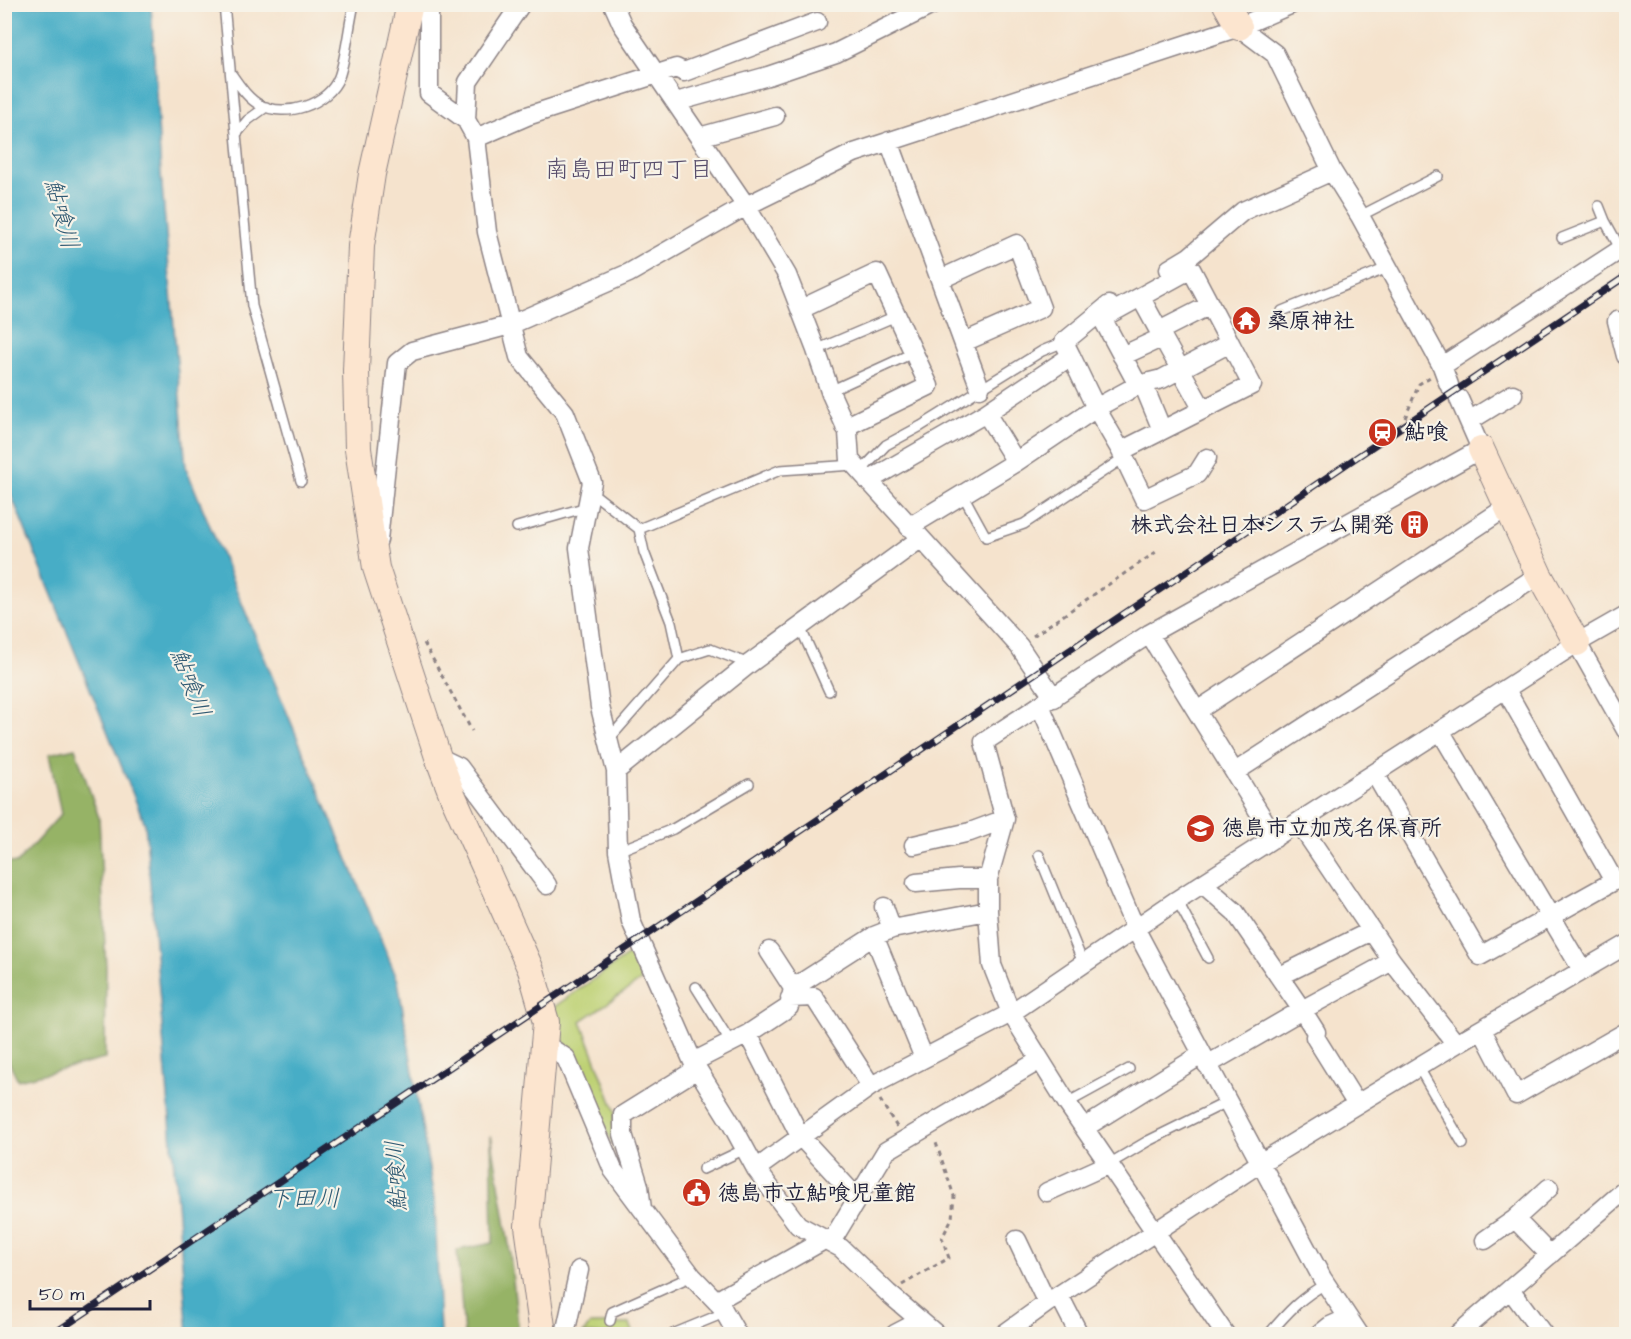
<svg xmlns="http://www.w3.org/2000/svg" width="1631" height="1339" font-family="'Architects Daughter','Klee One',sans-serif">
<rect width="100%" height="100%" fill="#f7f3e8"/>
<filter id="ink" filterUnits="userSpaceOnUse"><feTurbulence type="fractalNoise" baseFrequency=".0167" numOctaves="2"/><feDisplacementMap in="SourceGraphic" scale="12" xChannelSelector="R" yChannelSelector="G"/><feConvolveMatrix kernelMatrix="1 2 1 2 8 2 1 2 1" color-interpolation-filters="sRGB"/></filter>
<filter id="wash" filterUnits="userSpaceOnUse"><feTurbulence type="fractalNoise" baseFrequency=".008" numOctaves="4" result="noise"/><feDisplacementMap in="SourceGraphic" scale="24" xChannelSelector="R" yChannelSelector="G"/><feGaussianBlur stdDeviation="1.35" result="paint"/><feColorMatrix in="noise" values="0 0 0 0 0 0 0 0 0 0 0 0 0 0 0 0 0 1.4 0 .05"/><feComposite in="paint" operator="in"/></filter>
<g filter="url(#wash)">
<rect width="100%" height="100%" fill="#f5e3cd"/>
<!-- green -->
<path fill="#bed174" stroke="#707a58" stroke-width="1.5" d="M630 954 642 980 581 1021 616 1113 613 1123 628 1167 622 1164 553 1019 551 1009Z
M590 1324H630L634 1334H583Z"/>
<!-- forest -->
<path fill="#96b366" stroke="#5c6a50" stroke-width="1.5" d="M75 748 99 818 106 968 105 1059 18 1080 5 1054V862L17 863 61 814 49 754Z
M491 1135 509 1245 519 1334H464L457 1250 493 1243Z"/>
<!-- water -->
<path fill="#46adc6" stroke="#346880" stroke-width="1.5" d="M4 5H151L161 174 186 468 398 981 435 1205 440 1334H188L145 824 5 480Z"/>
</g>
<g filter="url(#ink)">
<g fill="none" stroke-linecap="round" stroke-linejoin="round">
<defs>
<path id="lane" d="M224 4 252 306 301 481
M232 75C240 86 248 99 260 105 286 118 328 105 339 77 346 58 349 25 354 4
M237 133 248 120 266 107
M1599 206 1605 221 1621 250
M1360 216 1438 176
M1562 238 1605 221
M1282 311 1387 268
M816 350 896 316
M830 391 913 353
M860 472 886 445 921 426 1042 351 1064 342
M590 491 639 529 780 470 854 465
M963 495 986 537 1024 524 1125 457
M517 527 587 507
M800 627 829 691
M679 659 710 649 749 664
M609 739 679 659 671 622 644 552 639 529
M618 851 673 829 749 784
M1039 855 1083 963
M1177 900 1208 958
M696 987 731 1043
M1419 1068 1463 1144
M1067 1103 1129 1069
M1109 1164 1148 1141 1227 1102
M703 1169 745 1149
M610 1321 612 1312 692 1276
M673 1334 724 1313
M1269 1334C1286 1314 1302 1296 1326 1284"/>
<path id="street" d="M429 4V93L466 120
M521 4 468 82 466 120 476 138 487 232 519 357 565 413 592 482 579 548 600 707 616 771 618 851 631 921 693 1062 731 1123 756 1169 798 1225 841 1248 888 1293 936 1334
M613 4 622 24 746 206 787 275 816 350 831 394 848 432 850 460 1019 646 1054 698
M1239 27 1275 54 1332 171 1360 216 1442 366 1449 385
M676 102 768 76 836 53 934 4
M699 137 775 116
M476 138 527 116 676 68 684 72 817 22
M889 141 980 388
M1169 269 1189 257 1243 211 1332 171
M941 279 1017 244 1041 308 964 342
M1141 298 1159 331
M1210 305 1230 343
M801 309 877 273 929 386 845 427
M1617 321 1626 356
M1071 356 1064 342 1109 305
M1122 356 1163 337
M1442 366 1626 246
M1143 384 1162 430
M1138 385 1102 318 1191 269 1210 305 1159 331 1203 410
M986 413 1016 462
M1469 421 1513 394
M1121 451 1144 499 1197 474 1207 458
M868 481 986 413 1071 356 1096 408 1138 385 1162 379 1230 343 1252 385 1121 451 1096 408 1016 462 909 527
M378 540 397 363 412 351 510 325 629 273 746 206 854 153 1239 27 1292 4
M1149 634 1275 838
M1577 643 1626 730
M1040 705 1136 930 1322 1278 1359 1334
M1197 711 1507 507
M1441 732 1582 970
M438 757 459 767 547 885
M616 771 749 664 920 539
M1235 772 1539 575
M1375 774 1480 956 1614 881 1506 690
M1299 823 1392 961 1456 1044
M914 845 970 832 1005 819
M916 883 959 879H988
M1203 884 1235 912 1302 1010 1207 1065
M884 907 892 929
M874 936 924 1058
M769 951 793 988
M1280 976 1371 931
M790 998 814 997 871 1086
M1482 1030 1516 1095 1626 1032
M748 1034 800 1136 857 1198
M543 1043 566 1058 613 1170 692 1276 721 1306 737 1334
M693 1062 748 1034 789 1007 793 988 874 936 892 929 988 911
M1356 1103 1315 1037 1316 1032 1302 1010 1392 961
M1084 1128 1201 1055
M756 1169 871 1086 1011 1013 1177 900 1577 643 1626 615
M1047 1192 1109 1164
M642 1209 639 1186 623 1134V1115L697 1069
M1515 1219 1550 1255
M1017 1240 1047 1303
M1485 1240 1515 1219 1549 1188
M831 1242 886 1151 1040 1060
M1510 1289 1543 1334
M1059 1295 1079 1334
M716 1301 824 1240
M565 1334 579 1270
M895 1334 920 1321
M1004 1334 1047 1303 1260 1163 1456 1044 1626 945
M1225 1334 1067 1103 1011 1013 992 965 988 911V879L1005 819 984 742 1149 634 1481 449 1459 399
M1320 1334 1330 1326 1348 1318
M1458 1334 1626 1189"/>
<path id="secondary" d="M410 4 372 174 361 246 356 371 358 449 376 568 438 757 452 794 531 970 546 1022 528 1226 543 1334
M1226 4 1239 27
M1481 449 1539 575 1577 643"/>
</defs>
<!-- lane casing -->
<use href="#lane" stroke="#8c8284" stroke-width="12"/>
<!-- street casing -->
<use href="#street" stroke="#8c8284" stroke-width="21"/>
<!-- secondary casing -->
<use href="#secondary" stroke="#8c8284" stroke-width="28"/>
<!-- path -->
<path stroke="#8c8284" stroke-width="3" stroke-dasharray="4.5 4.5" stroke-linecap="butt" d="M1405 418 1419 384 1430 377
M1033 636 1159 550
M424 643 472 731
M880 1100 897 1127
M902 1285 949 1258 942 1238 952 1218 954 1196 935 1140"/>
<!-- lane -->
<use href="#lane" stroke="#fff" stroke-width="9"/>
<!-- street -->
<use href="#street" stroke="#fff" stroke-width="18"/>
<!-- secondary -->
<use href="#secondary" stroke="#fce5cf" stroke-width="26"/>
<defs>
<path id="rail" d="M53 1334 1626 276"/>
</defs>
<!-- rail casing -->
<use href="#rail" stroke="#22223b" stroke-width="7"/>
<!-- rail -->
<use href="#rail" stroke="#f7f3e8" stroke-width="4.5" stroke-dasharray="14" stroke-linecap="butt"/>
</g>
</g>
<!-- icons -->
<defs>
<symbol id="temple-disc" viewBox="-11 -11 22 22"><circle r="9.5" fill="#c8321e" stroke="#f7f3e8"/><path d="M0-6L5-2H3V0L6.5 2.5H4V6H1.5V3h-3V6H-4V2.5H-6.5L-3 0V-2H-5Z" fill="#fff"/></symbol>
<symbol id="station-disc" viewBox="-11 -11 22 22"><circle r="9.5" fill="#c8321e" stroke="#f7f3e8"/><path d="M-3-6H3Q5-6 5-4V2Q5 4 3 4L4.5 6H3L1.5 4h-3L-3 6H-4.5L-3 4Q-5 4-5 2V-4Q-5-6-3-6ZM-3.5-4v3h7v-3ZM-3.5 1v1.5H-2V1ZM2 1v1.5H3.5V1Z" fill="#fff"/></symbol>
<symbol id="building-disc" viewBox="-11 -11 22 22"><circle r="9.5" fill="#c8321e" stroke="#f7f3e8"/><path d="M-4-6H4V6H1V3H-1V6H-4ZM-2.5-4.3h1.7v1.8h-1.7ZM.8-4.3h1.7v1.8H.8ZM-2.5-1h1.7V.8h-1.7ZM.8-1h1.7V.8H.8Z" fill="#fff"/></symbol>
<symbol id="school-disc" viewBox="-11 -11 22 22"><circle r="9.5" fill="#c8321e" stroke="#f7f3e8"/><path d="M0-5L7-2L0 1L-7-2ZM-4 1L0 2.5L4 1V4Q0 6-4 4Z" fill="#fff"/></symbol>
<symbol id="civic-disc" viewBox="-11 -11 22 22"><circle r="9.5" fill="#c8321e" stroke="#f7f3e8"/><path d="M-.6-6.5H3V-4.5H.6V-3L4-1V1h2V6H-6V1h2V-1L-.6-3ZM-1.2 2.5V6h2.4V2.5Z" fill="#fff"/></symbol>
</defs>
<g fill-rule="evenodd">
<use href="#temple-disc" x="1230" y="304" width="33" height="33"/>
<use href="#station-disc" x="1366" y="416" width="33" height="33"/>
<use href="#building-disc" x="1398" y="508" width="33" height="33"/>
<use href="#school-disc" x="1184" y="812" width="33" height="33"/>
<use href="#civic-disc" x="680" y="1176" width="33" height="33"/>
</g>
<g text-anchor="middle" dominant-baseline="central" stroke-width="4.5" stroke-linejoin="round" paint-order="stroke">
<!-- poi labels -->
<g font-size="22" font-weight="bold" fill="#22223b" stroke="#f7f3e8" text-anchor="start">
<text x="1267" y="321">桑原神社</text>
<text x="1404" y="432">鮎喰</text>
<text x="1394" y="525" text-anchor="end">株式会社日本システム開発</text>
<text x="1222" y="828">徳島市立加茂名保育所</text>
<text x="718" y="1193">徳島市立鮎喰児童館</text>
</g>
<!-- neighbourhood labels -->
<g font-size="24" fill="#564c6a" stroke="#f7f3e8">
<text x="629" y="170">南島田町四丁目</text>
</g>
<!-- water labels -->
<g font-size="24" font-style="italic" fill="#305a73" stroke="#f7f3e8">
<text transform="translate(61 214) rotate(75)">鮎喰川</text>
<text transform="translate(190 683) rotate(69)">鮎喰川</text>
<text transform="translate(397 1176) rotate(-93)">鮎喰川</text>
<text x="304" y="1199">下田川</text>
</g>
</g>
<!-- margin -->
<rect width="1631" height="1339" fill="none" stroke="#f7f3e8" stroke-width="24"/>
<!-- scale -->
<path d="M30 1300v9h120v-9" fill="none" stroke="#22223b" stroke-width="3"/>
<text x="39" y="1300" font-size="18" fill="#22223b" stroke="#f7f3e8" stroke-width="4.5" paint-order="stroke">50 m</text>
</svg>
